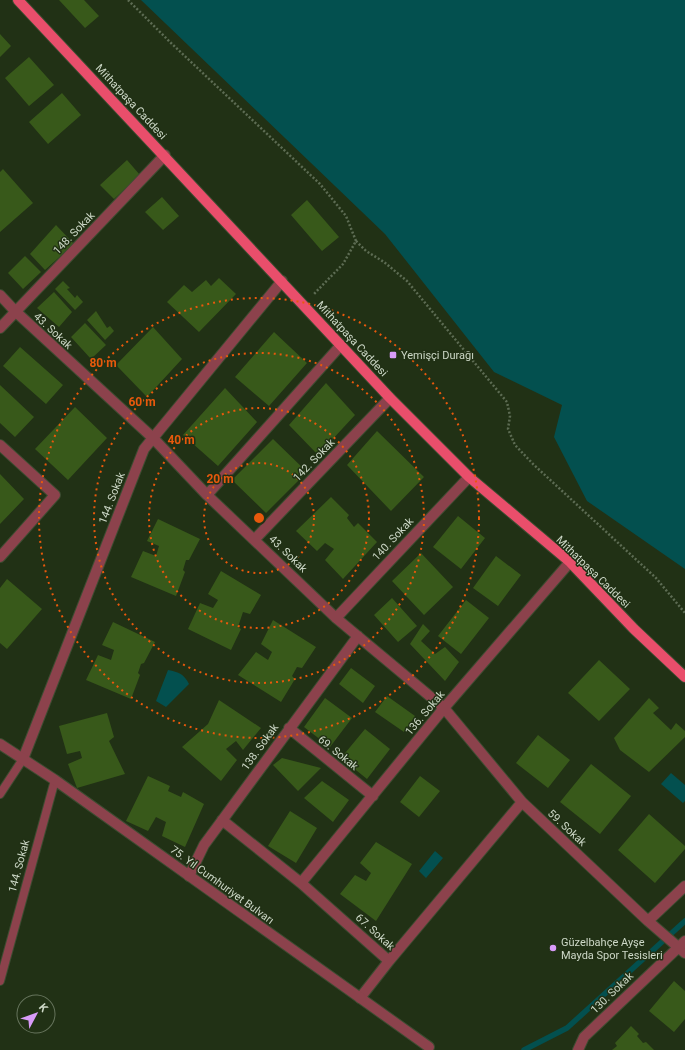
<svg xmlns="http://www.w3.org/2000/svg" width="685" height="1050" font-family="Roboto,sans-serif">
<rect width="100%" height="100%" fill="#213115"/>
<!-- water -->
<path fill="#03504f" d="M141 0H685V569L587 501 554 437 562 405 494 372 385 234Z
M168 670C179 672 184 674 189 684L166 707 156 701Z
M671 773 685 785V801L683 803 661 784Z
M435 851 443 858 426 878 419 871Z"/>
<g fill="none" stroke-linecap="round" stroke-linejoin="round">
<!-- stream -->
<path stroke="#03504f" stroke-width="5.5" d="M524 1050 567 1028 685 921"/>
</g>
<!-- building -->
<path fill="#38591a" d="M59 0H84L99 16 85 28Z
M0 34 11 46 0 57Z
M29 57 54 85 29 106 5 78Z
M62 93 81 115 48 144 29 122Z
M127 160 140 175 114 199 100 185Z
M3 169 33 203 0 232V172Z
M162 197 179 216 163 230 145 212Z
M307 200 339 237 322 251 291 215Z
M56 225 74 244 45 270 30 254Z
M25 256 41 272 23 289 8 273Z
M219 278 236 294 199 332 167 302 184 285 192 292 206 280 211 286Z
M63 281 70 288 67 289 75 298 77 295 83 302 75 310 55 289Z
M54 292 72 312 59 327 37 308Z
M96 311 107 328 110 326 114 331 105 340 87 320Z
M85 323 106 345 91 359 71 337Z
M153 327 182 359 147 397 116 365Z
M274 332 307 363 269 406 235 377Z
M20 347 63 385 46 404 3 366Z
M326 383 355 415 318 455 289 425Z
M0 385 34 417 15 437 0 423Z
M225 388 257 422 218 466 183 435Z
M75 407 107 438 68 480 35 449Z
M377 431 424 477 391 511 347 465Z
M273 439 307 472 266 513 232 480Z
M0 474 24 499 0 524Z
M331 497 349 515 347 518 354 527 358 523 377 542 343 579 325 560 334 549 325 543 317 551 296 531Z
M458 516 485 538 461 569 433 547Z
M158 519 200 539 189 560H186L183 570 185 572 176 596 131 577 143 551 156 556 159 546 147 541Z
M421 553 453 587 424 615 392 581Z
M496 556 521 575 498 606 473 588Z
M221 571 261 595 250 614 243 612 238 627 241 629 231 650 188 629 200 603 213 608 218 600 208 594Z
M7 579 42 609 7 649 0 643V588Z
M392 598 417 626 398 642 374 615Z
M466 600 489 618 461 654 438 636Z
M273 620 316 647 302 668 297 667 292 676 295 679 281 702 238 675 256 652 268 660 272 652 261 644Z
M113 622 155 642 144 663 141 664 138 673 140 675 131 699 86 680 98 655 111 660 114 650 102 645Z
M423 624 430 631 421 641 435 654 445 647 459 662 445 681 410 644Z
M599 660 630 689 599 721 568 693Z
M351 668 375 686 363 703 339 684Z
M387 696 415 716 404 732 375 712Z
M325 698 352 718 330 747 304 727Z
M649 698 659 708 653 713 671 730 676 723 685 731V737L649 772 620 750 614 738Z
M219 700 261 728 243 750 236 741 226 749 237 760 221 781 182 747 208 724Z
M107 713 114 737 109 741 125 774 77 788 68 764 82 758 80 751 67 754 59 726Z
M365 729 390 749 367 779 341 758Z
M538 735 570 760 548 788 516 763Z
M282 758 321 768 298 791 273 765Z
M591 764 631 796 600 834 560 802Z
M148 776 170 786 168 791 181 797 183 792 204 804 185 847 162 836 166 822 156 817 148 831 126 821Z
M420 776 440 791 419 817 400 802Z
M322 781 349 800 333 822 304 798Z
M290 811 317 828 296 863 268 846Z
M649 814 685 846V849L655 883 618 850Z
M376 842 412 864 376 921 340 894 355 875 366 881 371 873 360 863Z
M674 981 685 991V1019L674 1032 649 1011Z
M631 1026 639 1034 637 1036 643 1043 646 1042 654 1050H612L617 1046 615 1043Z"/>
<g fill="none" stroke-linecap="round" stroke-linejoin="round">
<defs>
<path id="service" d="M0 794 23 759
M0 981 55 780"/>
<path id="minor" d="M0 295 15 311 153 438 207 495 336 618 444 708 522 802 648 921 685 953
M0 328 165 155
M0 445 55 495 0 557
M207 495 341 345
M255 539 390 398
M336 618 469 477
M289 728 373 796
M23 759 144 449 282 281
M222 820 301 883 389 961 522 802
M189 876 204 845 358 636
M301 883 444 708 570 562
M648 921 685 886
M360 998 389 961
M578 1050 584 1037 685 941"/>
<path id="tertiary" d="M0 744 55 780 429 1047"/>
<path id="primary" d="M18 0 390 398 469 477 570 562 634 629 685 677"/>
</defs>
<!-- service casing -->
<use href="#service" stroke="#3d4c31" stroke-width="10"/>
<!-- minor casing -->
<use href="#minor" stroke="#3d4c31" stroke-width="12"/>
<!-- tertiary casing -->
<use href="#tertiary" stroke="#3d4c31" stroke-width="12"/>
<!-- primary casing -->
<use href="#primary" stroke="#3d4c31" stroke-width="12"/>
<!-- path -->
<path stroke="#5d6c53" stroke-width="2.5" stroke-dasharray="2 2" stroke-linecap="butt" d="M128 0 171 43 320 184 346 216 356 241 343 264 313 295
M356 241 366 251 384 262 407 281 507 402 510 416 508 429 515 445 533 464 656 578 685 613"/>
<!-- service -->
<use href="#service" stroke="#8c424c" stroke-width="8"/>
<!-- minor -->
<use href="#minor" stroke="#8c424c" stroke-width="10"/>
<!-- tertiary -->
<use href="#tertiary" stroke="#8c424c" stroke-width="10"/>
<!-- primary -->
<use href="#primary" stroke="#e94e6b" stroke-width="10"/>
</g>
<!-- distance rings -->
<g fill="none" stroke="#e8590c" stroke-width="2" stroke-dasharray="2 4">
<circle cx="259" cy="518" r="55"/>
<circle cx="259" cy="518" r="110"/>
<circle cx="259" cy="518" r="165"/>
<circle cx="259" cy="518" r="220"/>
</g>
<!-- markers -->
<g fill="#d89bf8" stroke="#213115" stroke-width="1.5">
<rect x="389" y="351" width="8" height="8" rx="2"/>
<circle cx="553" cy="948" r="4"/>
</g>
<g text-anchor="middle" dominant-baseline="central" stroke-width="3" stroke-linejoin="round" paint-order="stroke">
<!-- street labels -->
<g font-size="11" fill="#cdd8c7" stroke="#213115">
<text transform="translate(131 102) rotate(47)">Mithatpaşa Caddesi</text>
<text transform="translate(74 233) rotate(-46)">148. Sokak</text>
<text transform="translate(53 331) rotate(43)">43. Sokak</text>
<text transform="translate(352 339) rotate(47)">Mithatpaşa Caddesi</text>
<text transform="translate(314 460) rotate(-46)">142. Sokak</text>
<text transform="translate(112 498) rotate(-69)">144. Sokak</text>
<text transform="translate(393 539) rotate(-47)">140. Sokak</text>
<text transform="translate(288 554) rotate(44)">43. Sokak</text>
<text transform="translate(593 572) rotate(44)">Mithatpaşa Caddesi</text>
<text transform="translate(425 713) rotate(-50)">136. Sokak</text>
<text transform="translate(260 747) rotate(-54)">138. Sokak</text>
<text transform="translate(338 753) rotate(39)">69. Sokak</text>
<text transform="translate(567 828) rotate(43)">59. Sokak</text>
<text transform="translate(19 866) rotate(-75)">144. Sokak</text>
<text transform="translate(222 885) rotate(36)">75. Yıl Cumhuriyet Bulvarı</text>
<text transform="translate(375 932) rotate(42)">67. Sokak</text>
<text transform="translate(612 993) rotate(-44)">130. Sokak</text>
</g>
<!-- poi labels -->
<g font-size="11" fill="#cdd8c7" stroke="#213115" text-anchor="start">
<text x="401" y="355">Yemişçi Durağı</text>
<text x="561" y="942">Güzelbahçe Ayşe<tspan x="561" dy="13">Mayda Spor Tesisleri</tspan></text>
</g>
</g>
<circle cx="259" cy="518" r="6" fill="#e8590c" stroke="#213115" stroke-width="2"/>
<g font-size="12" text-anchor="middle" font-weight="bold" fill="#e8590c" stroke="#213115" stroke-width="3" stroke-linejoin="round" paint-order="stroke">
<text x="103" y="367">80 m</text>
<text x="142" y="406">60 m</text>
<text x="181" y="444">40 m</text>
<text x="220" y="483">20 m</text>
</g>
<!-- north arrow -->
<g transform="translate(36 1014) rotate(49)"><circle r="19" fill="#213115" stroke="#66745c"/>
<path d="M0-3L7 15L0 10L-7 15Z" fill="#d89bf8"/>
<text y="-6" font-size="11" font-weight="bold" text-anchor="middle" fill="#cdd8c7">K</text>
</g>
</svg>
